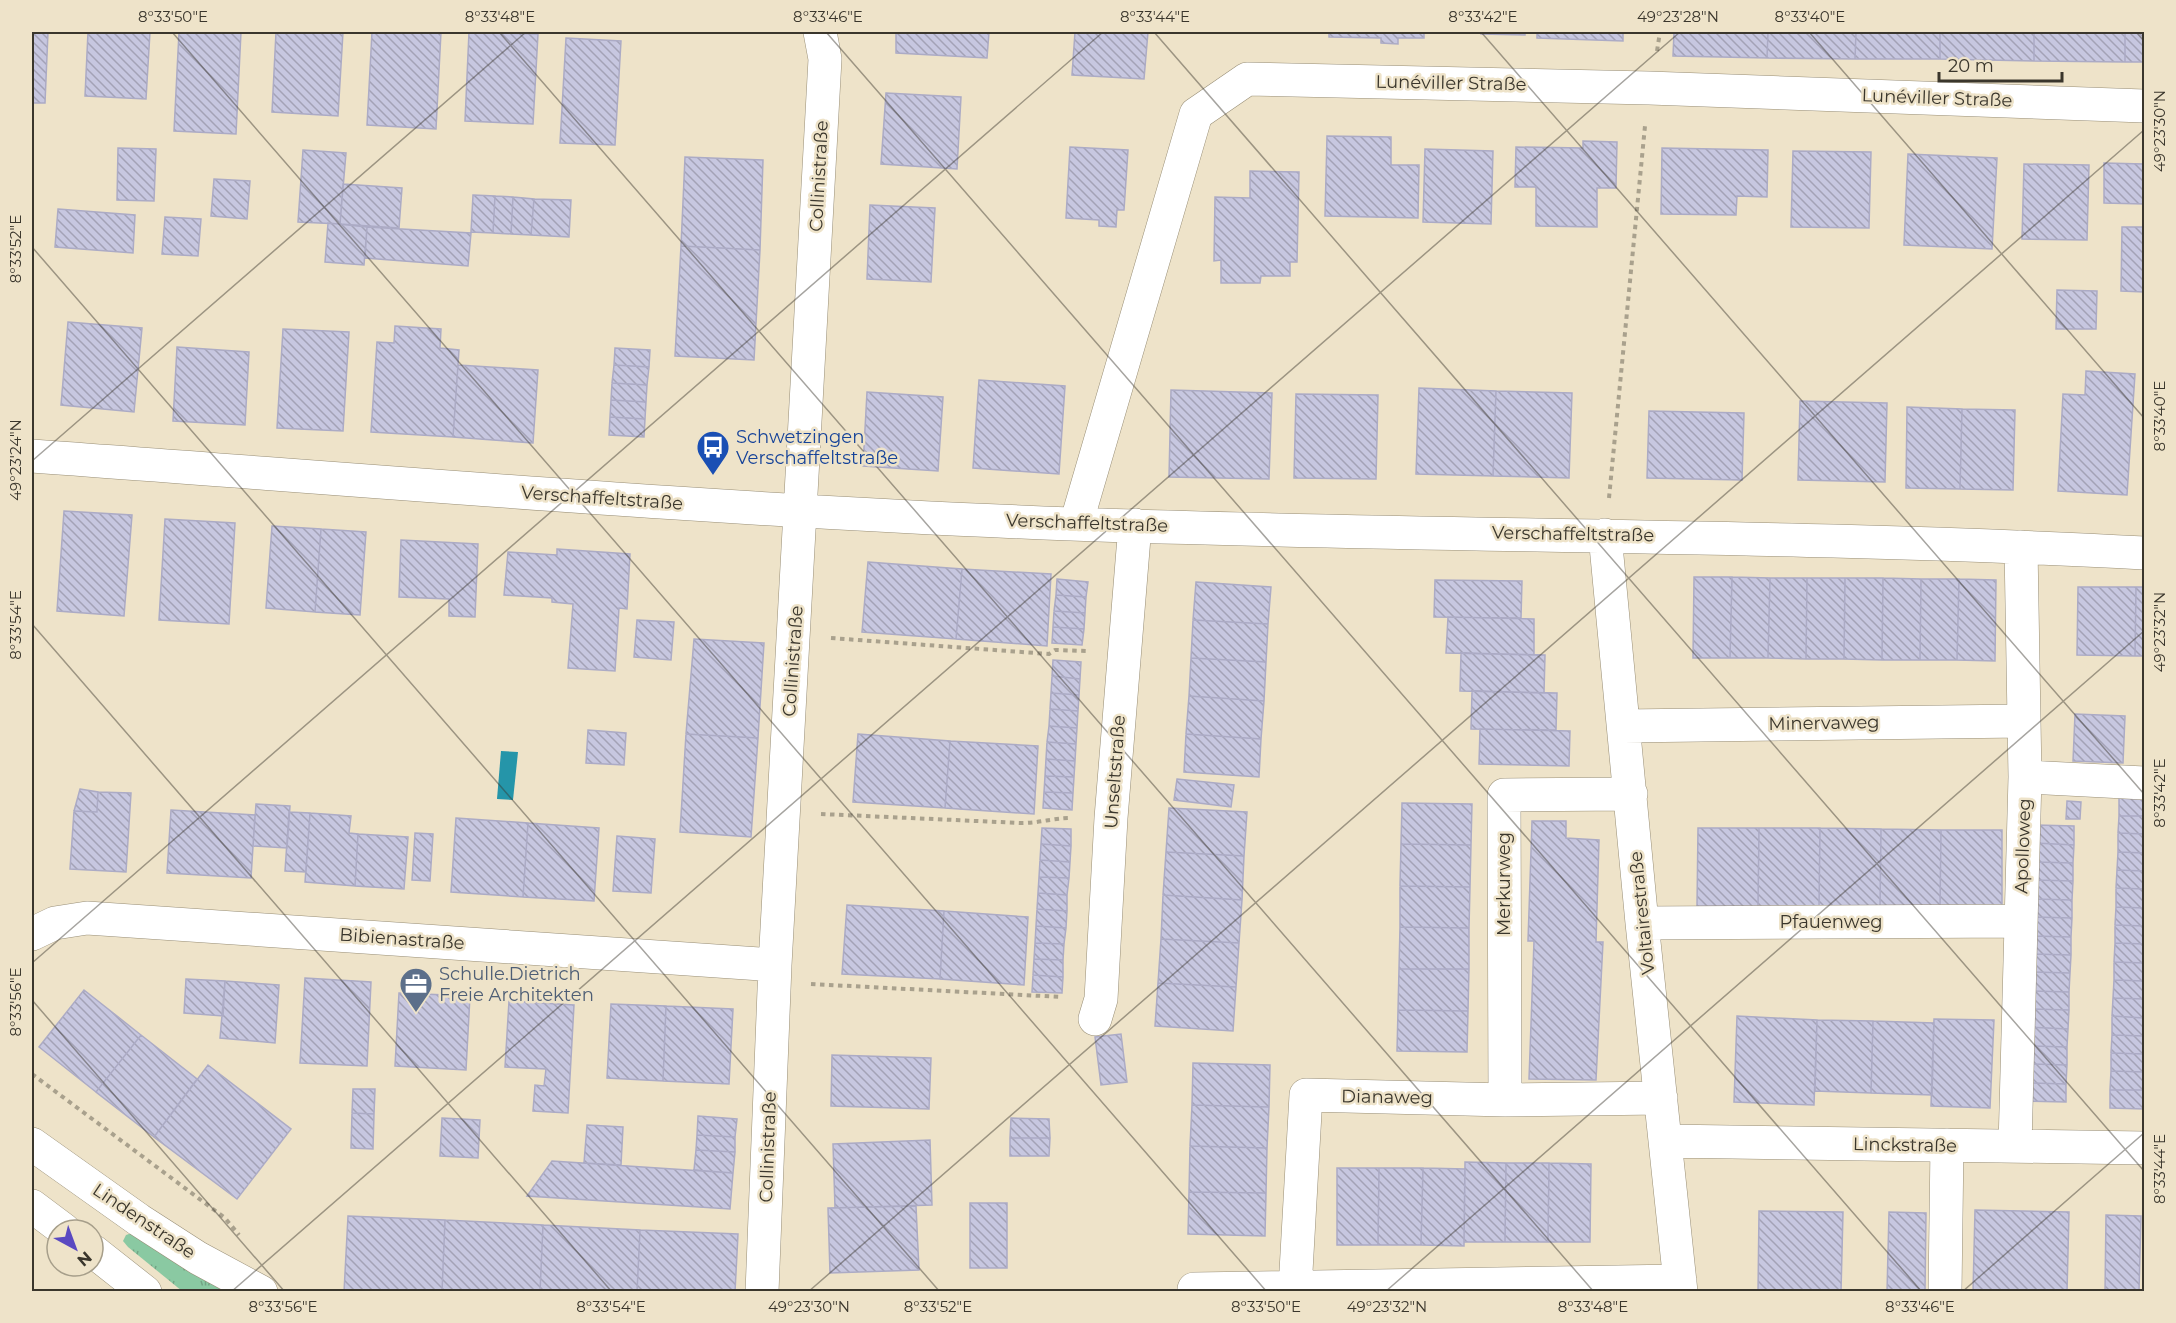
<svg xmlns="http://www.w3.org/2000/svg" width="2176" height="1323" font-family="Montserrat,sans-serif">
<defs>
<pattern id="grass-tufts" width="24" height="20" patternUnits="userSpaceOnUse" patternTransform="scale(1.5)"><rect width="24" height="20" fill="#8ac9a2"/><path d="M3 7l-1-3M5 7V3M7 7l1-3M15 17l-1-3M17 17v-4M19 17l1-3" fill="none" stroke="#72a484"/></pattern>
<pattern id="building-back-hatch" width="6" height="6" patternUnits="userSpaceOnUse" patternTransform="scale(1.5)"><rect width="6" height="6" fill="#c7c7e0"/><path d="M-1 5l2 2M0 0l6 6M5-1l2 2" fill="none" stroke="#a3a2b6"/></pattern>
</defs>
<rect width="100%" height="100%" fill="#eee3c9"/>
<!-- grass -->
<path fill="url(#grass-tufts)" d="M132 1233 231 1291H182L128 1247 123 1241 126 1235Z"/>
<!-- water -->
<path fill="#2595a9" d="M501 751 518 752 513 800 497 799Z"/>
<!-- building -->
<path fill="url(#building-back-hatch)" stroke="#acabc5" stroke-width="1.5" d="M32 32H48L45 103H32Z
M88 32H150L146 99 85 96Z
M179 32H241L236 134 174 131Z
M276 32H343L338 116 272 112Z
M372 32H441L436 129 367 125Z
M469 32 538 34 533 124 465 121Z
M896 32H989L987 58 896 53Z
M1075 32H1148L1144 79 1072 75Z
M1329 32H1424V38H1398V44L1381 43V38L1329 37Z
M1481 32H1525V35L1481 34Z
M1537 32H1623V41L1537 38Z
M1674 32H1768L1767 58 1673 56Z
M1768 32H1856L1855 59 1767 58Z
M1856 32H1940V59H1855Z
M1940 32H2034V61L1940 59Z
M2034 32H2125V62L2034 61Z
M2125 32H2144V62H2125Z
M566 38 621 41 615 145 560 143Z
M886 93 961 97 957 169 881 164Z
M1327 136 1391 137V165H1419L1418 218 1325 216Z
M1583 141 1617 142 1616 188H1597V227L1536 226V187H1515L1516 147 1583 148Z
M1070 147 1128 150 1124 210H1117L1116 227 1099 226V220L1066 218Z
M118 148 156 149 154 201 117 200Z
M1662 148 1768 150 1767 197 1737 196 1736 215 1661 214Z
M1425 149 1493 151 1491 224 1423 222Z
M303 150 346 153 340 224 298 222Z
M1793 151 1871 152 1869 228 1791 227Z
M1908 154 1997 158 1992 249 1904 245Z
M685 157 763 160 760 250 681 246Z
M2104 163 2144 164V204L2104 203Z
M2024 164 2089 165 2087 240 2022 239Z
M1250 171 1299 172 1297 262H1290V276H1261L1260 283H1221V260L1214 261 1215 197 1250 198Z
M214 179 250 181 247 219 211 216Z
M343 184 402 188 399 228 340 224Z
M473 195 495 196 493 233 471 232Z
M495 196 513 197 511 234 493 233Z
M513 197 534 199 531 235 511 234Z
M534 199 571 200 569 237 531 235Z
M870 205 935 208 931 282 867 279Z
M58 209 135 215 133 253 55 247Z
M165 217 201 219 198 256 162 254Z
M328 223 367 227 364 265 325 262Z
M367 227 471 233 468 266 365 258Z
M2122 227H2144V292L2121 291Z
M681 246 760 250 754 360 675 356Z
M2057 290 2097 291 2096 329H2056Z
M68 322 142 328 134 412 61 405Z
M395 326 441 329 440 348 459 350 453 437 371 432 377 342 394 343Z
M283 329 349 332 343 431 277 428Z
M177 347 249 352 245 425 173 421Z
M615 348 650 350 649 367 614 365Z
M458 365 538 370 533 443 453 437Z
M614 365 649 367 647 385 612 383Z
M2086 371 2135 374 2127 495 2058 491 2063 394 2085 395Z
M979 380 1065 386 1059 474 973 468Z
M612 383 647 385 646 402 611 400Z
M1419 388 1496 391 1493 476 1416 474Z
M1171 390 1272 393 1269 479 1169 477Z
M1496 391 1572 393 1569 478 1493 476Z
M867 392 943 397 938 471 863 466Z
M1296 394 1378 395 1376 479 1294 478Z
M611 400 646 402 645 419 610 417Z
M1800 401 1887 403 1885 482 1798 480Z
M1907 407 1962 409 1960 489 1906 488Z
M1962 409 2015 410 2013 490 1960 489Z
M1649 411 1744 413 1742 480 1647 478Z
M610 417 645 419 644 437 609 435Z
M64 511 132 515 124 616 57 611Z
M165 519 235 523 229 624 159 620Z
M272 526 321 529 315 612 266 608Z
M321 529 366 532 360 615 315 612Z
M401 540 478 544 475 617 449 616V599L399 597Z
M557 549 630 554 627 609 619 608 615 671 568 668 573 604 552 602V598L504 595 508 552 557 555Z
M868 562 962 569 956 639 862 632Z
M962 569 1051 574 1047 646 956 639Z
M1694 577H1732L1730 658H1693Z
M1732 577 1770 578 1768 658H1730Z
M1770 578H1807L1806 659 1768 658Z
M1807 578H1845L1844 659H1806Z
M1845 578H1883L1882 660 1844 659Z
M1883 578 1921 579 1920 660H1882Z
M1057 579 1088 582 1086 597 1056 595Z
M1921 579H1959L1957 660H1920Z
M1959 579 1996 580 1995 661 1957 660Z
M1435 580 1522 581 1521 618 1434 617Z
M1196 582 1271 587 1268 624 1193 620Z
M2078 587H2136L2135 656 2077 655Z
M2136 587H2144V656H2135Z
M1056 595 1086 597 1085 613 1054 611Z
M1054 611 1085 613 1084 629 1053 627Z
M1448 617 1534 619V655L1446 653Z
M637 620 674 622 671 660 634 657Z
M1193 620 1268 624 1266 662 1191 658Z
M1053 627 1084 629 1082 645 1052 643Z
M694 639 764 643 758 738 686 734Z
M1461 653 1545 655 1544 693 1460 691Z
M1191 658 1266 662 1264 701 1189 696Z
M1053 660 1081 662 1080 679 1052 676Z
M1052 676 1080 679 1079 695 1051 693Z
M1472 691 1557 693 1556 730 1471 729Z
M1051 693 1079 695 1078 711 1050 709Z
M1189 696 1264 701 1261 739 1186 734Z
M1050 709 1078 711 1077 728 1049 726Z
M2075 714 2125 716 2123 763 2073 761Z
M1049 726 1077 728 1076 744 1047 742Z
M1480 729 1570 731 1569 766 1479 764Z
M588 730 626 733 624 765 586 763Z
M686 734 758 738 751 837 680 832Z
M858 734 950 741 945 808 853 802Z
M1186 734 1261 739 1259 777 1184 772Z
M950 741 1038 746 1034 814 945 808Z
M1047 742 1076 744 1075 761 1046 759Z
M1046 759 1075 761 1074 777 1045 776Z
M1045 776 1074 777 1073 793 1044 792Z
M1177 779 1234 785 1231 807 1174 800Z
M80 789 98 792 97 812 74 811Z
M98 792 131 793 126 872 70 869 74 811 97 812Z
M1044 792 1073 793 1072 810 1043 808Z
M2119 797 2144 798V816H2119Z
M2067 801 2081 802 2080 819H2066Z
M1402 803 1472 804 1471 845 1401 844Z
M256 804 290 806 287 848 253 846Z
M1169 808 1247 812 1244 856 1166 852Z
M171 810 255 815 251 878 167 873Z
M289 812 310 813 306 872 285 871Z
M310 813 351 816 349 833 358 834 355 886 305 882Z
M2119 816H2144V834L2118 833Z
M456 818 528 823 523 897 451 892Z
M1532 821H1566V838L1599 840 1596 942H1603L1596 1080 1529 1079 1534 941H1528Z
M528 823 599 828 594 901 523 897Z
M2036 825 2074 826V845L2035 843Z
M1042 828 1071 829V846L1041 844Z
M1698 828H1759L1758 907 1697 906Z
M1759 828H1820L1819 908 1758 907Z
M1820 828 1881 829 1880 908H1819Z
M1881 829 1941 830 1940 909 1880 908Z
M1941 830H2002V910L1940 909Z
M415 833 433 834 430 881 412 880Z
M2118 833 2144 834V853L2118 852Z
M358 834 408 837 404 889 355 886Z
M617 836 655 839 651 893 613 891Z
M2035 843 2074 845 2073 863 2035 862Z
M1041 844 1071 846 1070 862 1040 860Z
M1401 844 1471 845 1470 887 1400 886Z
M1166 852 1244 856 1242 900 1163 895Z
M2118 852 2144 853V871L2117 870Z
M1040 860 1070 862 1069 878 1039 877Z
M2035 862 2073 863V881L2034 880Z
M2117 870 2144 871V889L2116 888Z
M1039 877 1069 878 1067 895 1038 893Z
M2034 880 2073 881 2072 900 2034 899Z
M1400 886 1470 887 1469 928 1400 927Z
M2116 888 2144 889V908L2116 907Z
M1038 893 1067 895V911L1037 909Z
M1163 895 1242 900 1239 943 1161 939Z
M2034 899 2072 900V918L2033 917Z
M847 905 944 911 940 979 842 974Z
M2116 907 2144 908V926L2115 925Z
M1037 909 1067 911 1066 928 1036 926Z
M944 911 1028 917 1024 985 940 979Z
M2033 917 2072 918 2071 937 2033 936Z
M2115 925 2144 926V944L2115 943Z
M1036 926 1066 928 1064 944 1035 943Z
M1400 927 1469 928V969H1399Z
M2033 936 2071 937V955L2032 954Z
M1161 939 1239 943 1236 987 1158 983Z
M1035 943 1064 944 1063 960 1034 959Z
M2115 943 2144 944V963L2114 962Z
M2032 954 2071 955 2070 973 2031 972Z
M1034 959 1063 960V977L1033 975Z
M2114 962 2144 963V981L2114 980Z
M1399 969H1469L1468 1011 1398 1010Z
M2031 972 2070 973 2069 992 2031 991Z
M1033 975 1063 977 1062 993 1032 992Z
M305 978 371 982 367 1066 300 1063Z
M186 979 225 981 223 1016 184 1013Z
M2114 980 2144 981V999L2113 998Z
M225 981 279 985 275 1043 220 1038Z
M1158 983 1236 987 1233 1031 1155 1026Z
M84 990 141 1035 96 1092 39 1047Z
M2031 991 2069 992V1010L2030 1009Z
M399 993 470 996 466 1070 395 1066Z
M2113 998 2144 999V1018L2112 1016Z
M509 1001 574 1005 568 1113 533 1111 535 1085 544 1086 546 1069 505 1067Z
M611 1004 666 1006 663 1081 607 1078Z
M666 1006 733 1009 729 1084 663 1081Z
M2030 1009 2069 1010 2068 1029 2029 1027Z
M1398 1010 1468 1011 1467 1052 1397 1051Z
M1737 1016 1817 1020 1814 1105 1734 1102Z
M2112 1016 2144 1018V1036L2112 1035Z
M1934 1019 1994 1020 1990 1108 1931 1106Z
M1817 1020 1873 1021 1871 1093 1815 1091Z
M1873 1021 1934 1023 1932 1095 1871 1093Z
M2029 1027 2068 1029 2067 1047 2029 1046Z
M1121 1034 1127 1082 1101 1085 1095 1037Z
M141 1035 197 1079 154 1137 96 1092Z
M2112 1035 2144 1036V1054L2111 1053Z
M2029 1046 2067 1047V1065L2029 1064Z
M2111 1053 2144 1054V1072L2111 1071Z
M832 1055 931 1058 929 1109 831 1106Z
M1193 1063 1270 1065 1269 1107 1192 1105Z
M2029 1064 2067 1065 2066 1084 2028 1083Z
M208 1065 291 1129 237 1199 154 1137Z
M2111 1071 2144 1072V1090H2110Z
M2028 1083 2066 1084V1102L2027 1101Z
M353 1089H375L374 1114 352 1113Z
M2110 1090H2144V1109L2110 1108Z
M1192 1105 1269 1107 1267 1148 1190 1146Z
M352 1113 374 1114 373 1149 351 1148Z
M698 1116 737 1119 735 1137 697 1135Z
M442 1118 480 1120 478 1158 440 1156Z
M1011 1118 1049 1119 1050 1138H1010Z
M587 1125 623 1127 621 1165 584 1163Z
M697 1135 735 1137V1152L696 1150Z
M1010 1138H1050L1049 1156H1010Z
M930 1140 932 1205 835 1208 833 1144Z
M1190 1146 1267 1148 1266 1193 1189 1192Z
M696 1150 735 1152 733 1173 694 1170Z
M552 1161 733 1173 730 1209 527 1196Z
M1465 1162 1506 1163 1505 1242H1464Z
M1506 1163H1549L1548 1242H1505Z
M1549 1163 1591 1164 1590 1242H1548Z
M1337 1168H1379L1378 1245H1337Z
M1379 1168H1423L1421 1245H1378Z
M1423 1168 1465 1169 1464 1246 1421 1245Z
M1189 1192 1266 1193 1265 1236 1188 1234Z
M970 1203H1007V1268H970Z
M916 1206 919 1270 830 1273 828 1208Z
M1975 1210 2069 1212 2067 1292H1973Z
M1759 1211 1843 1212 1841 1292H1758Z
M1889 1212 1926 1213 1925 1292H1887Z
M2106 1215 2141 1216 2139 1292H2105Z
M348 1216 445 1220 442 1292H344Z
M445 1220 543 1225 540 1292H442Z
M543 1225 640 1230 637 1292H540Z
M640 1230 738 1234 735 1292H637Z"/>
<g fill="none" stroke-linecap="round" stroke-linejoin="round">
<defs>
<path id="minor" d="M32 456C378 481 724 511 1071 524 1429 537 1787 534 2144 553
M1076 524 1196 114 1247 79 1649 88 2144 106
M1605 535 1642 923 1681 1292
M1624 726 2023 721
M2025 777 2144 783
M1642 923 2020 921
M32 934 55 923 87 918 775 965
M1095 1019 1101 999 1111 818 1135 525
M1505 1100 1504 795 1631 794
M1666 1141 2144 1148
M32 1144 139 1220 198 1258 261 1292
M2015 1146 2025 777 2021 547
M32 1206 64 1230
M93 1251 145 1292
M1194 1289 1680 1281
M1295 1289 1306 1095 1505 1100 1661 1098
M762 1292 775 965 825 59 820 32
M1945 1292 1947 1145"/>
</defs>
<!-- minor casing -->
<use href="#minor" stroke="#988e76" stroke-width="34"/>
<!-- path -->
<path stroke="#a9a18d" stroke-width="4" stroke-dasharray="4.5 4.5" stroke-linecap="butt" d="M1657 51 1660 32
M1609 498 1645 126
M831 638 1049 654 1055 650 1086 651
M821 814 1021 823C1040 823 1053 818 1072 818
M811 984 1062 997
M32 1074 225 1218 239 1235"/>
<!-- minor -->
<use href="#minor" stroke="#fff" stroke-width="33"/>
</g>
<!-- ticks -->
<path fill="none" stroke="#3a362c" stroke-width="1.5" stroke-opacity="0.45" d="M172 32 1267 1292M499 32 1594 1292M826 32 1922 1292M1154 32 2144 1171M1481 32 2144 794M1809 32 2144 418M2136 32 2144 41M32 247 940 1292M32 461 526 32M32 624 612 1292M32 963 1103 32M32 1000 285 1292M231 1292 1680 32M808 1292 2144 130M1385 1292 2144 631M1962 1292 2144 1133"/>
<!-- icons -->
<defs>
<symbol id="bus-pin" viewBox="-11 -11 22 30"><path d="M0 17L-7.5 6A9.5 9.5 0 1 1 7.5 6Z" fill="#1a4fb4" stroke="#eee3c9"/><path d="M-5-6H5V4H4V6H2V4H-2V6H-4V4H-5ZM-3.5-4V0h7V-4ZM-3.5 1.2v1.5H-2V1.2ZM2 1.2v1.5H3.5V1.2Z" fill="#fff"/></symbol>
<symbol id="office-pin" viewBox="-11 -11 22 30"><path d="M0 17L-7.5 6A9.5 9.5 0 1 1 7.5 6Z" fill="#5c6f8a" stroke="#eee3c9"/><path d="M-6-3h4V-5.5h4V-3h4V5H-6ZM-1-4.5V-3h2v-1.5ZM-6 0V1H6V0Z" fill="#fff"/></symbol>
</defs>
<g fill-rule="evenodd">
<use href="#bus-pin" x="694" y="428" width="38" height="52"/>
<use href="#office-pin" x="397" y="965" width="38" height="52"/>
</g>
<g text-anchor="middle" dominant-baseline="central" stroke-width="5" stroke-linejoin="round" paint-order="stroke">
<!-- street labels -->
<g font-size="18" fill="#3a362c" stroke="#eee3c9">
<text transform="translate(1451 83) rotate(1)">Lunéviller Straße</text>
<text transform="translate(1937 98) rotate(2)">Lunéviller Straße</text>
<text transform="translate(819 176) rotate(-87)">Collinistraße</text>
<text transform="translate(602 498) rotate(4)">Verschaffeltstraße</text>
<text transform="translate(1087 523) rotate(2)">Verschaffeltstraße</text>
<text transform="translate(1573 534) rotate(1)">Verschaffeltstraße</text>
<text transform="translate(793 661) rotate(-86)">Collinistraße</text>
<text transform="translate(1824 723) rotate(-1)">Minervaweg</text>
<text transform="translate(1115 772) rotate(-86)">Unseltstraße</text>
<text transform="translate(2023 846) rotate(-88)">Apolloweg</text>
<text transform="translate(1504 884) rotate(-90)">Merkurweg</text>
<text transform="translate(1642 913) rotate(-96)">Voltairestraße</text>
<text x="1831" y="922">Pfauenweg</text>
<text transform="translate(402 939) rotate(4)">Bibienastraße</text>
<text transform="translate(1387 1097) rotate(1)">Dianaweg</text>
<text transform="translate(1905 1145) rotate(1)">Linckstraße</text>
<text transform="translate(768 1147) rotate(-88)">Collinistraße</text>
<text transform="translate(144 1221) rotate(34)">Lindenstraße</text>
</g>
<!-- transit labels -->
<g font-size="18" fill="#164399" stroke="#eee3c9" text-anchor="start">
<text x="736" y="437">Schwetzingen<tspan x="736" dy="21">Verschaffeltstraße</tspan></text>
</g>
<!-- service labels -->
<g font-size="18" fill="#4e5e75" stroke="#eee3c9" text-anchor="start">
<text x="439" y="974">Schulle.Dietrich<tspan x="439" dy="21">Freie Architekten</tspan></text>
</g>
</g>
<!-- border -->
<rect width="2176" height="1323" fill="none" stroke="#eee3c9" stroke-width="66"/>
<!-- north arrow -->
<g transform="translate(75 1248) rotate(139)"><circle r="28" fill="#eee3c9" stroke="#a69e8a" stroke-width="1.5"/>
<path d="M0-4.5L10 22L0 15L-10 22Z" fill="#5a49c1"/>
<text y="-9" font-size="16" font-weight="bold" text-anchor="middle" fill="#3a362c">N</text>
</g>
<!-- scale -->
<path d="M1939 72v9h123v-9" fill="none" stroke="#3a362c" stroke-width="3"/>
<text x="1948" y="72" font-size="18" fill="#3a362c" stroke="#eee3c9" stroke-width="4.5" paint-order="stroke">20 m</text>
<rect x="33" y="33" width="2110" height="1257" fill="none" stroke="#3a362c" stroke-width="2"/>
<g font-size="15" text-anchor="middle" fill="#3a362c">
<text x="173" y="22">8°33'50"E</text>
<text x="500" y="22">8°33'48"E</text>
<text x="828" y="22">8°33'46"E</text>
<text x="1155" y="22">8°33'44"E</text>
<text x="1483" y="22">8°33'42"E</text>
<text x="1678" y="22">49°23'28"N</text>
<text x="1810" y="22">8°33'40"E</text>
<text transform="translate(2160 131) rotate(-90)" y="5">49°23'30"N</text>
<text transform="translate(16 249) rotate(-90)" y="5">8°33'52"E</text>
<text transform="translate(2160 416) rotate(-90)" y="5">8°33'40"E</text>
<text transform="translate(16 460) rotate(-90)" y="5">49°23'24"N</text>
<text transform="translate(16 625) rotate(-90)" y="5">8°33'54"E</text>
<text transform="translate(2160 632) rotate(-90)" y="5">49°23'32"N</text>
<text transform="translate(2160 793) rotate(-90)" y="5">8°33'42"E</text>
<text transform="translate(16 1002) rotate(-90)" y="5">8°33'56"E</text>
<text transform="translate(2160 1169) rotate(-90)" y="5">8°33'44"E</text>
<text x="283" y="1312">8°33'56"E</text>
<text x="611" y="1312">8°33'54"E</text>
<text x="809" y="1312">49°23'30"N</text>
<text x="938" y="1312">8°33'52"E</text>
<text x="1266" y="1312">8°33'50"E</text>
<text x="1387" y="1312">49°23'32"N</text>
<text x="1593" y="1312">8°33'48"E</text>
<text x="1920" y="1312">8°33'46"E</text>
</g>
</svg>
